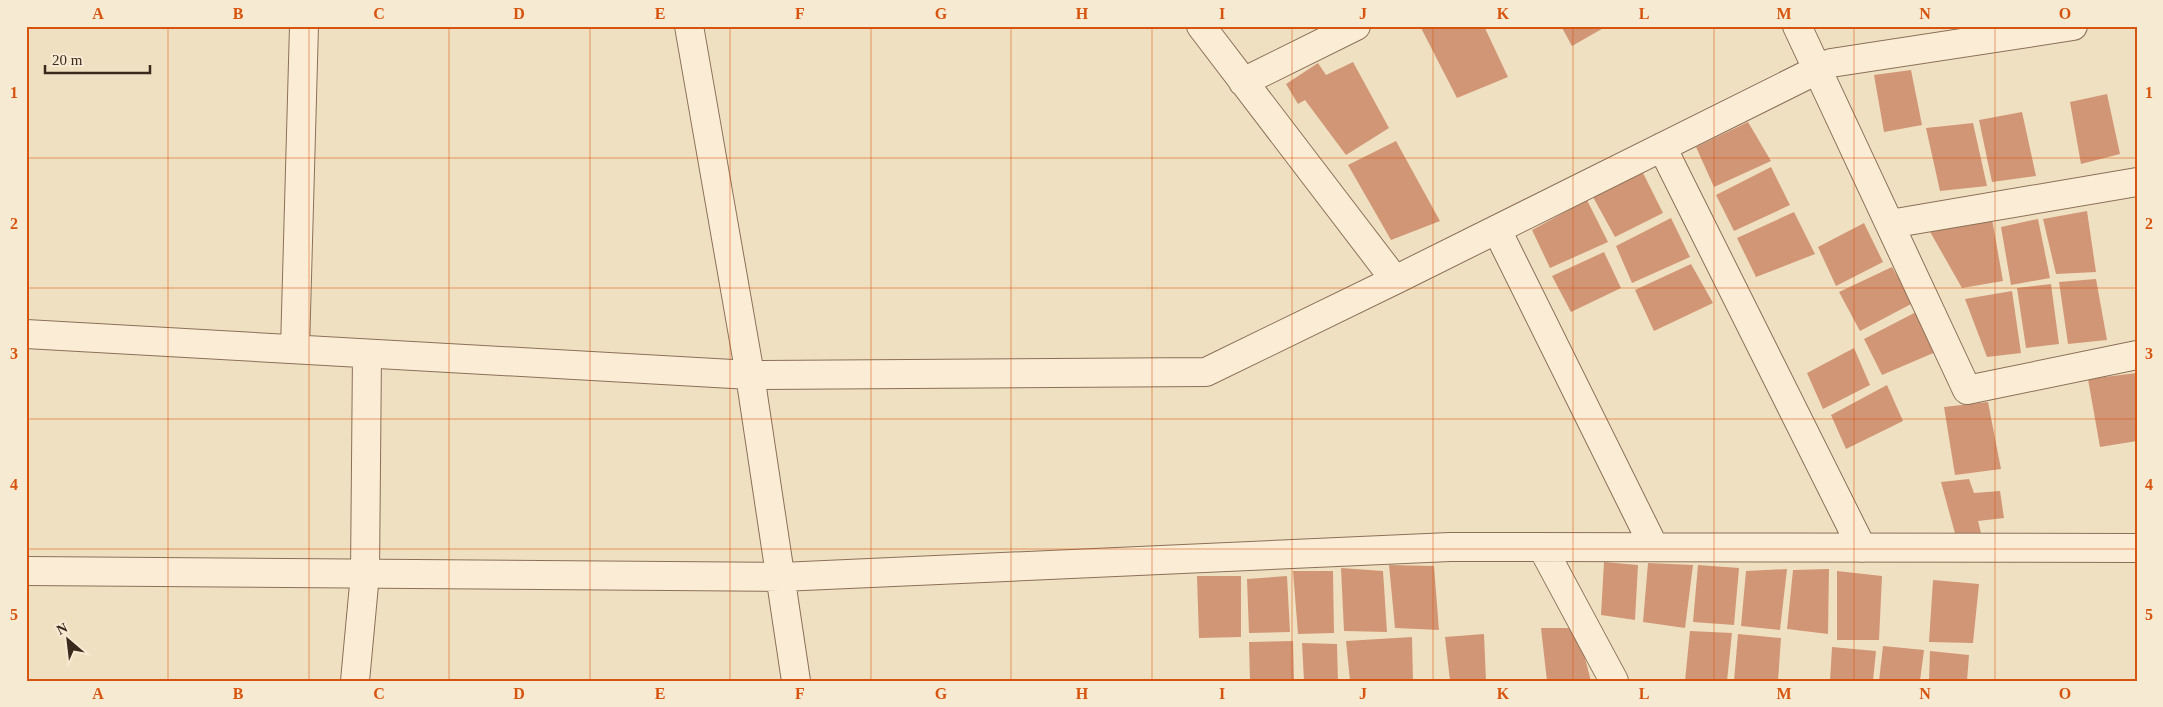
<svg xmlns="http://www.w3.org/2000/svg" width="2163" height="707" font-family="'Times New Roman',serif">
<rect width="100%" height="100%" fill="#f0e0c2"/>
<!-- building -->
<path fill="#d19675" d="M1425 26H1484L1508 77 1457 98 1421 28Z
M1561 26H1607L1572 46Z
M1353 62 1389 128 1346 155 1305 100 1298 104 1286 84 1318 63 1326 75Z
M1911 70 1922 125 1884 132 1874 75Z
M2107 94 2120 154 2081 164 2070 102Z
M2022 112 2036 176 1992 182 1979 120Z
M1748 122 1771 161 1714 187 1696 147Z
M1973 123 1987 186 1940 191 1926 128Z
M1396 141 1440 221 1391 240 1348 165Z
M1771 167 1790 205 1734 231 1716 195Z
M1642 171 1663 213 1615 237 1593 197Z
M1587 200 1608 242 1550 268 1532 230Z
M2087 211 2096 272 2056 274 2043 219Z
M1794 212 1815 254 1756 277 1737 238Z
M1671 218 1690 257 1632 283 1616 246Z
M1992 219 2003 281 1962 288 1929 230Z
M2038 219 2050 278 2011 285 2001 227Z
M1864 223 1883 262 1836 286 1818 247Z
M1604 252 1621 288 1571 312 1552 276Z
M1691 264 1713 303 1654 331 1635 290Z
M1892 267 1913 303 1860 331 1839 292Z
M2096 279 2107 340 2068 344 2059 282Z
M2051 284 2059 344 2026 348 2017 288Z
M2012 291 2021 353 1987 357 1965 299Z
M1918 311 1938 351 1882 375 1864 339Z
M1854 348 1870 385 1823 409 1807 373Z
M2137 373V441L2100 447 2088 379Z
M1887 385 1903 421 1846 449 1831 415Z
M1988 402 2001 469 1955 475 1944 407Z
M1969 479 1974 493 2000 491 2004 518 1978 521 1982 537H1956L1941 482Z
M1604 562 1638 565 1635 620 1601 615Z
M1648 563 1693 565 1685 628 1643 622Z
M1389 565 1434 566 1439 630 1395 628Z
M1698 565 1739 568 1734 625 1693 622Z
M1341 568 1383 571 1387 632 1344 631Z
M1787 569 1780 630 1741 626 1746 571Z
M1829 569 1828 634 1787 629 1793 570Z
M1293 571H1333L1334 633 1298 634Z
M1837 571 1882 576 1879 640H1837Z
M1197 576H1241V637L1199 638Z
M1287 576 1290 632 1249 633 1247 579Z
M1933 580 1979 584 1973 643 1929 642Z
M1541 628H1577L1591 681H1547Z
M1690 631 1732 633 1727 681H1685Z
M1484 634 1486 681H1450L1445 637Z
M1738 634 1781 638 1778 681H1734Z
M1412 637 1413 681H1350L1346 641Z
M1293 641 1294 681H1250L1249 642Z
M1302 643 1337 644 1338 681H1304Z
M1883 646 1924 650 1920 681H1879Z
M1832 647 1876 651 1873 681H1830Z
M1930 651 1969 655 1967 681H1929Z"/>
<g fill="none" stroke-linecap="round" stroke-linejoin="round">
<defs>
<path id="minor" d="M689 26 750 375 796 681
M1797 26 1967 390 2137 355
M1243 82 1356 26
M1662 147 1862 548
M1890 224 2137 182
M1497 230 1654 547
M1395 280 1831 63 2073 26
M26 334 750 375 1206 372 1395 280 1201 26
M295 349 304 26
M1542 547 1614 681
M26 571 781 577 1450 547 2137 548
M355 681 365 574 367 354"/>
</defs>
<!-- minor casing -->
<use href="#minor" stroke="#8b7058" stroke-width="30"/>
<!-- minor -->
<use href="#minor" stroke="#fbedd5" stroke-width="28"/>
</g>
<!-- grid -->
<path fill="none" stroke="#d7540e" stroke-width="1" stroke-opacity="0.55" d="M168 26V681M309 26V681M449 26V681M590 26V681M730 26V681M871 26V681M1011 26V681M1152 26V681M1292 26V681M1433 26V681M1573 26V681M1714 26V681M1854 26V681M1995 26V681M26 158H2137M26 288H2137M26 419H2137M26 549H2137"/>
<!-- border -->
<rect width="2163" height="707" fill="none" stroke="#f7ead2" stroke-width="55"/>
<!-- north arrow -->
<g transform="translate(68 640) rotate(332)" stroke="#f7ead2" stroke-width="4" paint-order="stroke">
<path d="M0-4L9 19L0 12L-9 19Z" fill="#3a291d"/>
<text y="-8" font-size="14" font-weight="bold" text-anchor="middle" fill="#3a291d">N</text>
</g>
<!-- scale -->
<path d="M45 65v8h105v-8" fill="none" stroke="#3a291d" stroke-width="2.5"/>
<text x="52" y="65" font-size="15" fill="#3a291d" stroke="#f7ead2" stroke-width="4" paint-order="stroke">20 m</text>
<rect x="28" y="28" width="2108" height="652" fill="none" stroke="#d7540e" stroke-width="2"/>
<g font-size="16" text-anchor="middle" font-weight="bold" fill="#d7540e">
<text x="98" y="19">A</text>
<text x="238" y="19">B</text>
<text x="379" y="19">C</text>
<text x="519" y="19">D</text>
<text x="660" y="19">E</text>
<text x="800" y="19">F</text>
<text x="941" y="19">G</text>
<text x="1082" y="19">H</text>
<text x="1222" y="19">I</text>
<text x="1363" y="19">J</text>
<text x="1503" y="19">K</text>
<text x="1644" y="19">L</text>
<text x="1784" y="19">M</text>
<text x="1925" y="19">N</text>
<text x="2065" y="19">O</text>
<text x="14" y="98">1</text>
<text x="2149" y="98">1</text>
<text x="14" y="229">2</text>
<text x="2149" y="229">2</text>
<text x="14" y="359">3</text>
<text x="2149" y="359">3</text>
<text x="14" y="490">4</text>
<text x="2149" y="490">4</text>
<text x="14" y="620">5</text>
<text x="2149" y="620">5</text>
<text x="98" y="699">A</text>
<text x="238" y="699">B</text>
<text x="379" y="699">C</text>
<text x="519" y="699">D</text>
<text x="660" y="699">E</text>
<text x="800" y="699">F</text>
<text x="941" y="699">G</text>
<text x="1082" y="699">H</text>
<text x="1222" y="699">I</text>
<text x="1363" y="699">J</text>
<text x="1503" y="699">K</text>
<text x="1644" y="699">L</text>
<text x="1784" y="699">M</text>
<text x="1925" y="699">N</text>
<text x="2065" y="699">O</text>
</g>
</svg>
